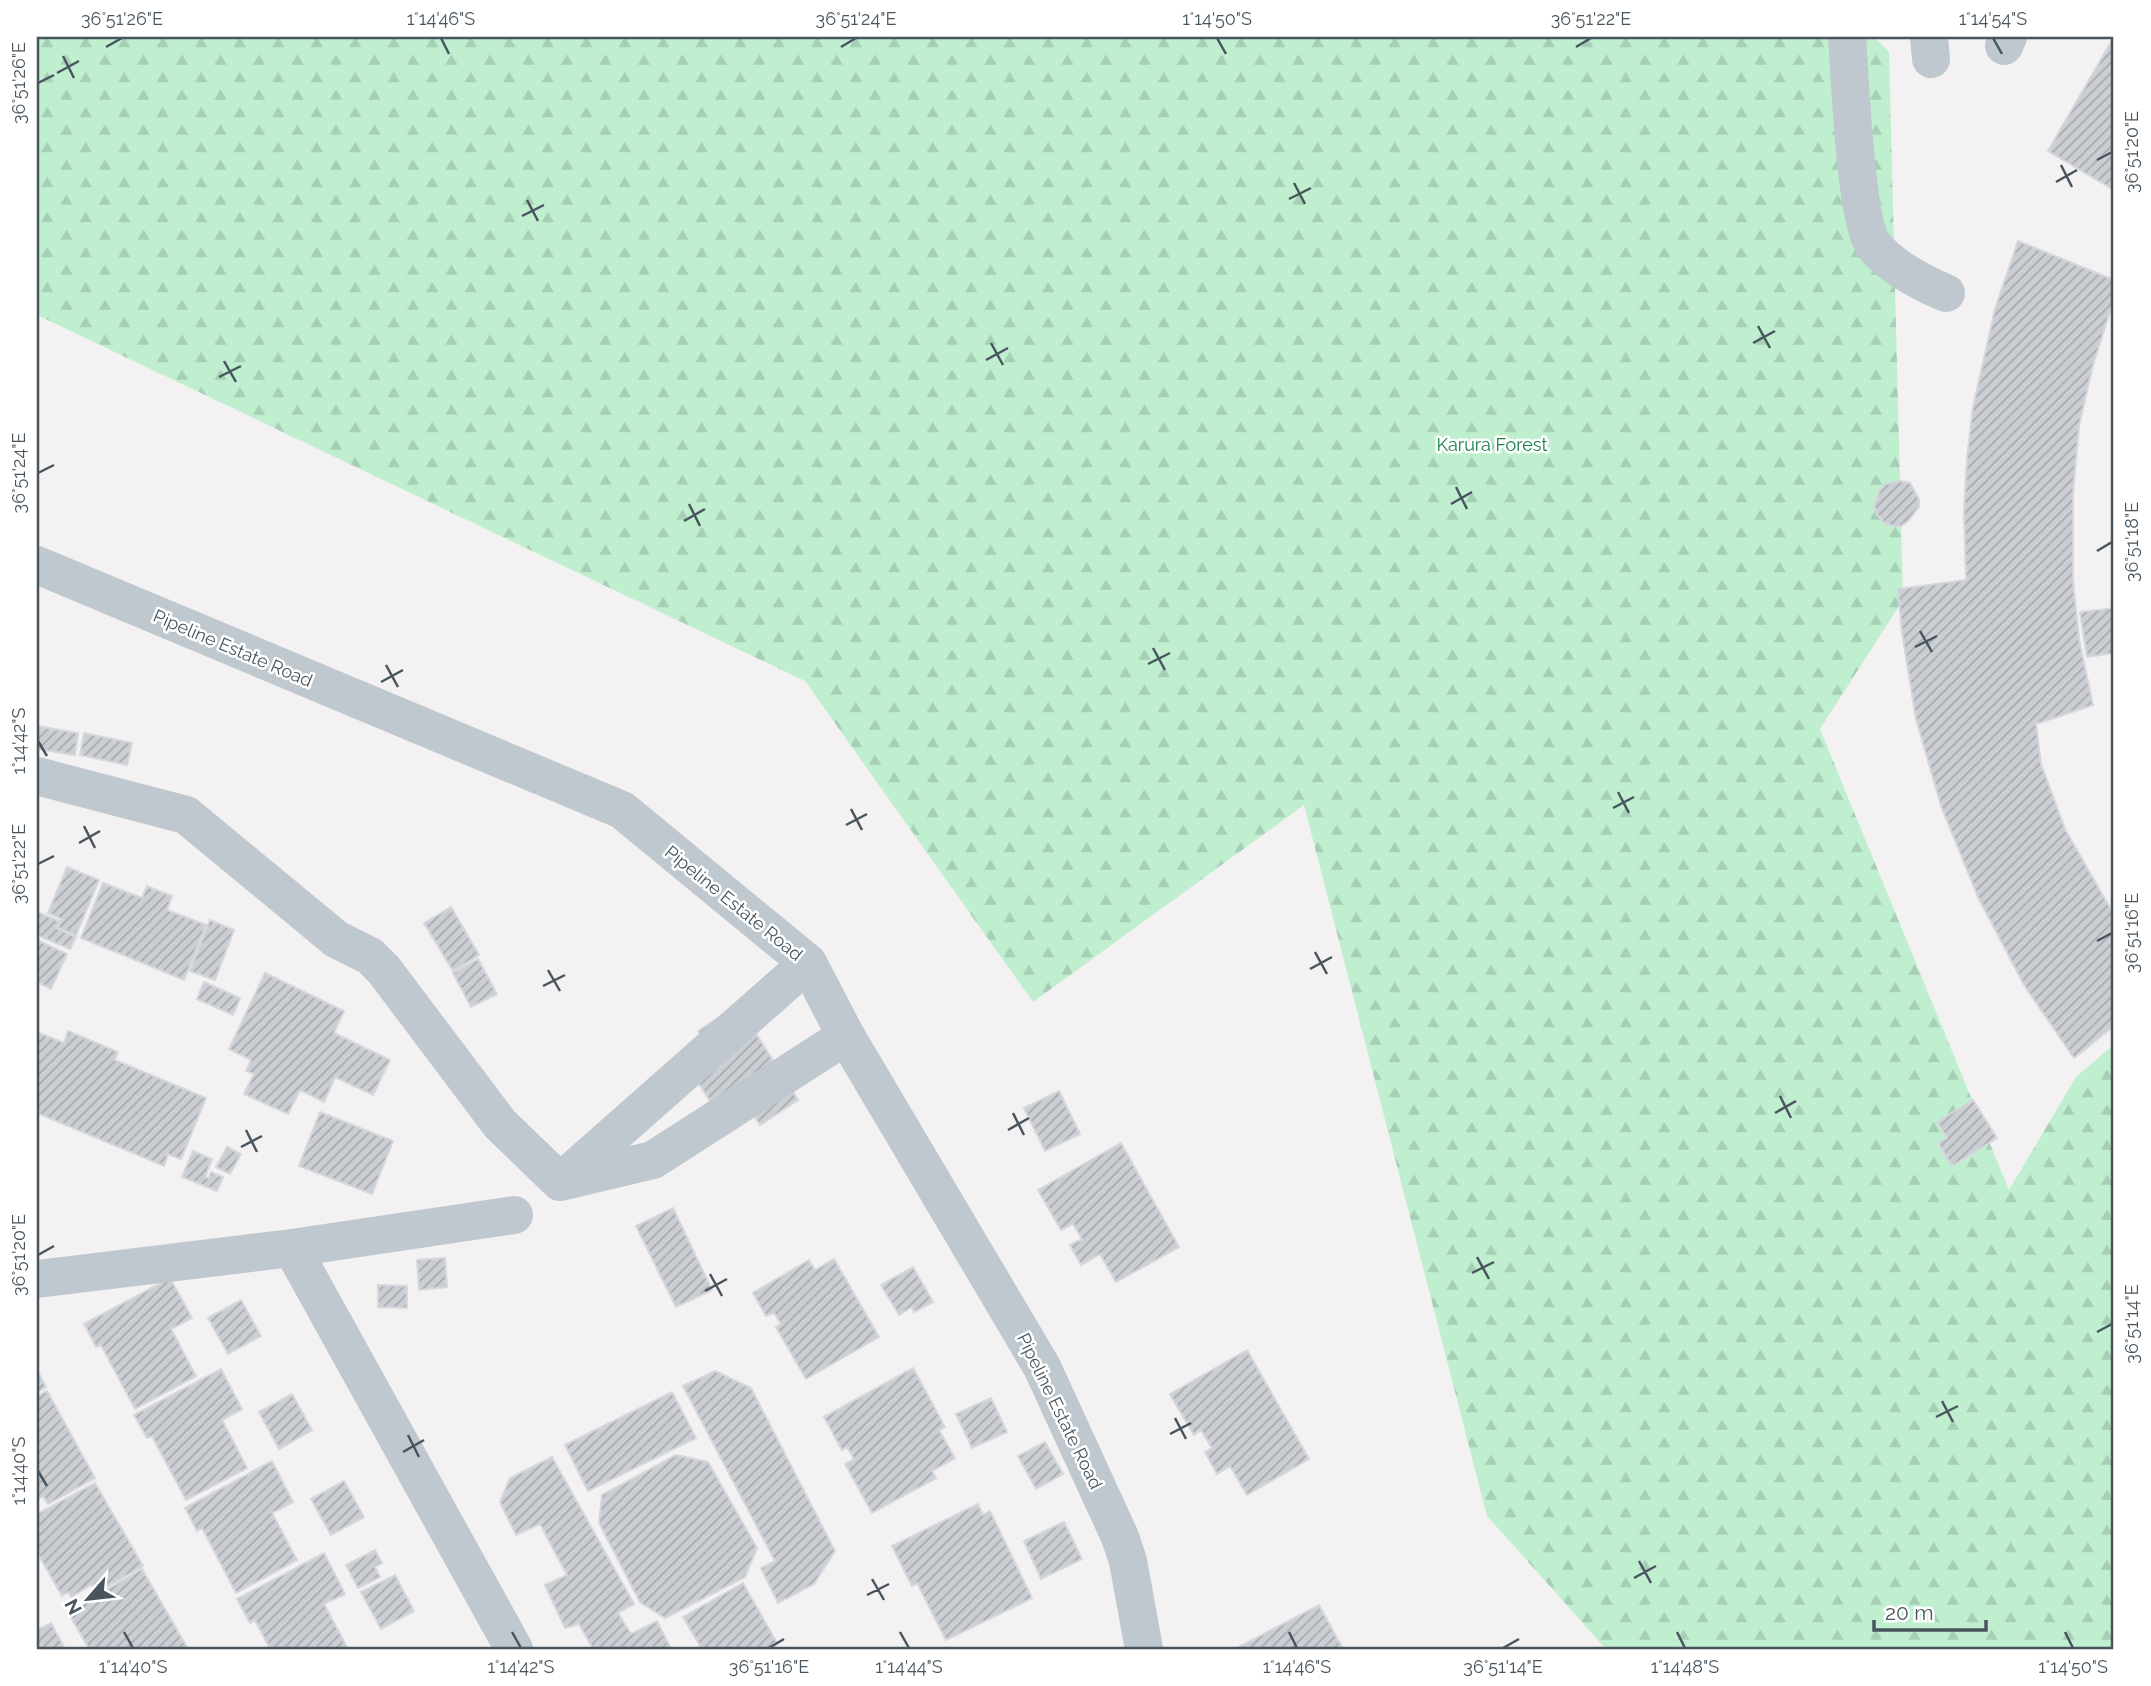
<svg xmlns="http://www.w3.org/2000/svg" width="2151" height="1686" font-family="Raleway,sans-serif">
<defs>
<pattern id="forest-firs" width="22" height="20" patternUnits="userSpaceOnUse" patternTransform="scale(1.75)"><rect width="22" height="20" fill="#c0efd0"/><path d="M5 1l3.5 6h-7zM16 11l3.5 6h-7z" fill="#a6cfb5"/></pattern>
<pattern id="building-hatch" width="6" height="6" patternUnits="userSpaceOnUse" patternTransform="scale(1.75)"><rect width="6" height="6" fill="#cbced3"/><path d="M-1 1l2-2M0 6l6-6M5 7l2-2" fill="none" stroke="#a7aaae"/></pattern>
</defs>
<rect width="100%" height="100%" fill="#f3f1f1"/>
<!-- forest -->
<path fill="url(#forest-firs)" d="M37 37H1874L1889 52 1903 600 1820 729 2009 1190 2076 1077 2114 1044V1649H1606L1487 1516 1304 805 1033 1002 805 681 37 315Z"/>
<!-- building -->
<path fill="url(#building-hatch)" stroke="#d5d7dc" stroke-width="2" d="M2114 37V190L2048 151Z
M2018 241 2114 280V299L2093 365 2079 426 2073 493V580L2079 639 2093 705 2036 724 2041 764 2065 829 2114 915V1026L2074 1058 2024 985 1978 897 1941 806 1916 719 1902 633 1898 589 1966 580 1964 511 1967 458 1973 407 1995 309Z
M1901 481 1910 483 1919 499V507L1908 521 1901 526H1893L1884 523 1876 513 1874 504 1880 490 1886 484Z
M2114 608V653L2087 657 2080 612Z
M37 726 78 733 75 755 37 749Z
M84 733 132 743 127 765 80 755Z
M67 867 99 880 76 935 58 928 62 919 48 913Z
M103 883 142 898 147 886 172 896 167 910 206 925 184 980 81 938Z
M451 907 479 955 453 971 424 923Z
M37 912 59 921 56 928 76 937 70 949 37 935Z
M210 920 234 930 215 980 190 971Z
M37 940 67 954 51 989 37 982Z
M478 959 497 994 471 1007 453 973Z
M265 973 344 1011 334 1033 390 1060 373 1095 335 1077 324 1102 300 1090 288 1114 244 1094 254 1074 246 1071 251 1060 229 1049Z
M204 982 240 998 233 1015 197 999Z
M738 1005 798 1100 760 1125 739 1091 714 1107 697 1081 721 1066 698 1031Z
M68 1031 118 1052 115 1060 206 1098 181 1159 168 1154 164 1166 37 1113V1032L64 1043Z
M1059 1091 1080 1134 1045 1151 1024 1108Z
M1973 1100 1997 1138 1952 1166 1938 1143 1947 1138 1937 1122Z
M320 1112 393 1141 372 1194 299 1166Z
M1121 1143 1179 1247 1116 1282 1100 1254 1081 1265 1070 1245 1082 1239 1073 1224 1061 1230 1038 1190Z
M227 1147 241 1154 230 1174 216 1167Z
M193 1151 212 1159 205 1177 209 1178 211 1172 223 1177 217 1191 182 1177Z
M673 1208 712 1290 676 1307 636 1226Z
M445 1258 447 1287 419 1290 417 1260Z
M834 1259 879 1337 806 1379 776 1327 781 1324 774 1313 766 1316 753 1293 809 1260 815 1270Z
M913 1267 933 1302 914 1312 912 1307 899 1315 881 1285Z
M170 1278 192 1318 171 1329 196 1376 135 1409 101 1345 96 1347 84 1324Z
M378 1285 407 1286V1308L378 1307Z
M241 1300 261 1336 228 1354 208 1318Z
M1247 1350 1309 1459 1247 1495 1230 1466 1217 1474 1205 1452 1212 1448 1201 1430 1194 1435 1170 1394Z
M913 1368 945 1427 939 1430 955 1458 932 1471 936 1478 872 1513 845 1464 854 1459 847 1447 842 1450 824 1417Z
M221 1369 242 1409 222 1420 247 1468 186 1500 152 1436 147 1438 134 1415Z
M37 1370 46 1387 37 1392Z
M715 1371 751 1388 835 1551 814 1584 778 1603 761 1568 775 1561 683 1386Z
M47 1391 95 1478 48 1504 43 1496 37 1500V1396Z
M672 1392 696 1438 588 1491 565 1445Z
M292 1394 312 1430 279 1449 259 1412Z
M991 1398 1007 1432 972 1448 956 1414Z
M1045 1442 1063 1474 1036 1489 1018 1456Z
M676 1455 708 1462 757 1548 745 1577 665 1618 640 1602 599 1523 602 1495Z
M552 1457 634 1604 618 1613 631 1634 657 1621 671 1649H593L579 1624 565 1628 545 1585 567 1575 540 1524 516 1535 500 1502 510 1478Z
M272 1461 293 1502 272 1513 297 1560 236 1593 202 1528 197 1531 185 1508Z
M344 1481 364 1517 331 1535 311 1499Z
M95 1483 143 1566 96 1593 92 1584 71 1597 68 1592 62 1596 37 1552V1514Z
M978 1504 983 1515 990 1511 1032 1598 946 1640 917 1583 912 1586 892 1546Z
M1064 1522 1082 1559 1041 1579 1024 1541Z
M375 1550 382 1563 375 1567 380 1577 358 1588 346 1565Z
M324 1553 345 1594 324 1604 348 1649H270L255 1620 250 1623 237 1599Z
M142 1569 188 1649H89L68 1612Z
M395 1575 414 1611 381 1629 361 1592Z
M743 1583 777 1643 767 1649H702L683 1617Z
M1319 1605 1343 1649H1235Z
M51 1623 65 1649H37V1630Z"/>
<g fill="none" stroke-linecap="round" stroke-linejoin="round">
<!-- minor -->
<path stroke="#bfc8cf" stroke-width="38" d="M1847 37C1850 75 1855 224 1875 247 1893 268 1922 283 1946 293
M1929 37 1931 59
M2004 46 2008 37
M37 565 622 810 808 963 846 1036 1042 1367 1120 1537 1128 1561 1144 1649
M37 776 186 815 336 939 370 956 384 970 500 1124 560 1182
M808 963 560 1182 653 1160 846 1036
M292 1248 514 1649
M37 1279 292 1248 514 1215"/>
</g>
<!-- ticks -->
<path fill="none" stroke="#49555e" stroke-width="2.5" d="M441 38 449 54M1217 38 1226 54M1993 38 2002 54M106 47 122 38M841 47 856 38M1576 47 1591 38M63 56 74 78M57 73 79 61M38 83 54 75M2097 160 2112 152M2061 165 2072 187M2056 182 2077 170M1294 183 1305 204M1289 199 1311 188M527 200 538 221M522 216 544 205M1758 326 1770 348M991 343 1003 365M1753 343 1775 331M986 360 1008 348M224 361 236 382M219 377 241 366M38 473 54 465M1456 487 1467 509M689 504 700 526M1451 504 1472 492M684 521 705 509M2097 551 2112 542M1920 631 1932 652M1915 647 1937 636M1153 648 1165 670M1148 664 1170 653M386 665 398 687M381 682 403 670M38 741 47 756M1618 792 1629 813M1613 808 1634 797M851 809 862 830M846 825 867 814M84 826 95 848M79 843 100 831M38 864 54 856M2097 941 2112 933M1315 952 1327 974M1310 969 1332 957M548 970 560 991M543 986 565 975M1780 1096 1791 1118M1013 1113 1024 1135M1775 1113 1796 1101M246 1130 257 1152M1008 1130 1029 1118M241 1147 262 1136M38 1255 54 1246M1477 1257 1489 1279M1472 1273 1494 1262M710 1274 722 1296M705 1291 727 1279M2097 1332 2112 1324M1942 1401 1953 1422M1936 1417 1958 1406M1175 1418 1186 1439M1170 1434 1191 1423M408 1435 419 1457M403 1452 424 1440M38 1471 47 1486M1639 1561 1651 1583M1634 1578 1656 1566M872 1579 884 1600M867 1595 889 1584M124 1632 133 1648M512 1632 521 1648M900 1632 909 1648M1289 1632 1297 1648M1677 1632 1685 1648M2065 1632 2073 1648M769 1648 784 1639M1503 1648 1519 1639"/>
<g text-anchor="middle" dominant-baseline="central" stroke-width="5" stroke-linejoin="round" paint-order="stroke">
<!-- park labels -->
<g font-size="18" fill="#197f47" stroke="#fff">
<text x="1492" y="444">Karura Forest</text>
</g>
<!-- street labels -->
<g font-size="18" fill="#49555e" stroke="#fff">
<text transform="translate(233 648) rotate(23)">Pipeline Estate Road</text>
<text transform="translate(734 903) rotate(39)">Pipeline Estate Road</text>
<text transform="translate(1060 1411) rotate(64)">Pipeline Estate Road</text>
</g>
</g>
<!-- border -->
<rect width="2151" height="1686" fill="none" stroke="#ffffff" stroke-width="77"/>
<!-- north arrow -->
<g transform="translate(88 1599) rotate(242)" stroke="#ffffff" stroke-width="5" paint-order="stroke">
<path d="M0-5L12 26L0 18L-12 26Z" fill="#49555e"/>
<text y="-10" font-size="19" font-weight="bold" text-anchor="middle" fill="#49555e">N</text>
</g>
<!-- scale -->
<path d="M1874 1620v10h112v-10" fill="none" stroke="#49555e" stroke-width="3.5"/>
<text x="1885" y="1620" font-size="21" fill="#49555e" stroke="#ffffff" stroke-width="5" paint-order="stroke">20 m</text>
<rect x="38" y="38" width="2074" height="1610" fill="none" stroke="#49555e" stroke-width="2.5"/>
<g font-size="18" text-anchor="middle" fill="#49555e">
<text x="122" y="25">36°51'26"E</text>
<text x="441" y="25">1°14'46"S</text>
<text x="856" y="25">36°51'24"E</text>
<text x="1217" y="25">1°14'50"S</text>
<text x="1591" y="25">36°51'22"E</text>
<text x="1993" y="25">1°14'54"S</text>
<text transform="translate(19 83) rotate(-90)" y="6">36°51'26"E</text>
<text transform="translate(2132 152) rotate(-90)" y="6">36°51'20"E</text>
<text transform="translate(19 473) rotate(-90)" y="6">36°51'24"E</text>
<text transform="translate(2132 542) rotate(-90)" y="6">36°51'18"E</text>
<text transform="translate(19 741) rotate(-90)" y="6">1°14'42"S</text>
<text transform="translate(19 864) rotate(-90)" y="6">36°51'22"E</text>
<text transform="translate(2132 933) rotate(-90)" y="6">36°51'16"E</text>
<text transform="translate(19 1255) rotate(-90)" y="6">36°51'20"E</text>
<text transform="translate(2132 1324) rotate(-90)" y="6">36°51'14"E</text>
<text transform="translate(19 1471) rotate(-90)" y="6">1°14'40"S</text>
<text x="133" y="1673">1°14'40"S</text>
<text x="521" y="1673">1°14'42"S</text>
<text x="769" y="1673">36°51'16"E</text>
<text x="909" y="1673">1°14'44"S</text>
<text x="1297" y="1673">1°14'46"S</text>
<text x="1503" y="1673">36°51'14"E</text>
<text x="1685" y="1673">1°14'48"S</text>
<text x="2073" y="1673">1°14'50"S</text>
</g>
</svg>
